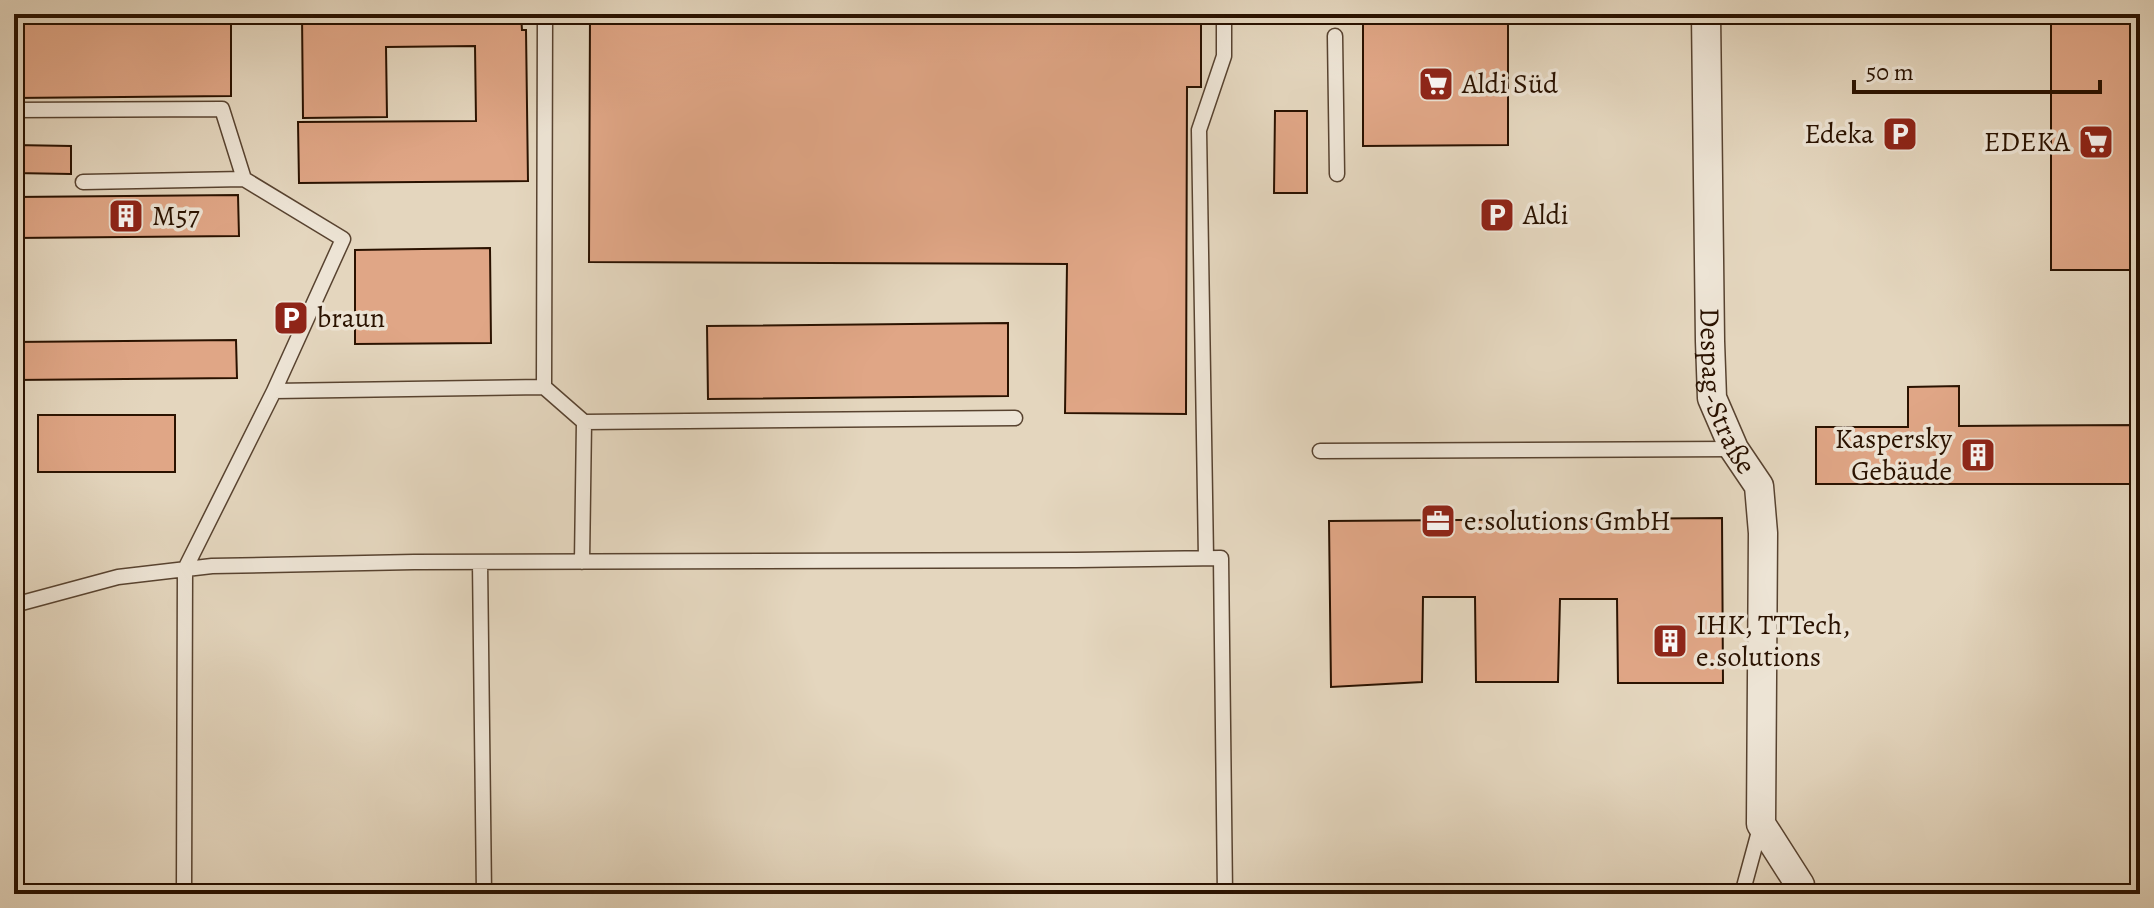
<svg xmlns="http://www.w3.org/2000/svg" width="2154" height="908" font-family="Alegreya,serif">
<rect width="100%" height="100%" fill="#e4d6be"/>
<filter id="stains"><feTurbulence type="fractalNoise" baseFrequency=".0025" numOctaves="4"/><feColorMatrix values="0 0 0 0 .2 0 0 0 0 .09 0 0 0 0 .02 0 0 0 .5 -.17"/></filter>
<radialGradient id="worn" r=".72"><stop offset=".6" stop-color="#630" stop-opacity="0"/><stop offset="1" stop-color="#630" stop-opacity=".3"/></radialGradient>
<!-- building -->
<path fill="#e0a686" stroke="#2a1200" stroke-width="2" d="M14 14H231V96L14 98Z
M302 14H521L522 30H526L528 181 299 183 298 122 476 121 475 46 386 47 387 117 303 118Z
M590 14H1201V87H1187L1186 414 1065 413 1067 264 589 262Z
M1328 14H1508V145L1363 146V23H1328Z
M2051 14H2140V270H2051Z
M1275 111H1307V193H1274Z
M14 145 71 146V174L14 173Z
M238 195 239 236 14 238V197Z
M490 248 491 343 355 344V250Z
M1008 323V396L708 399 707 326Z
M236 340 237 378 14 380V342Z
M1959 386V426L2140 425V484H1816V427H1908V387Z
M38 415H175V472H38Z
M1722 518 1723 683H1618L1617 599H1560L1558 682H1476L1475 597H1423L1422 682 1331 687 1329 521Z"/>
<g fill="none" stroke-linecap="round" stroke-linejoin="round">
<defs>
<path id="lane" d="M1335 36 1337 174
M14 110 222 109 244 179 83 182
M244 179 343 239 274 391
M544 387 584 422 582 562
M584 422 1015 418
M1320 451 1734 449
M1206 558 1199 130 1224 56V14
M480 562 484 894
M14 605 118 577 212 566 414 562 1076 560 1221 558 1225 894
M184 894 185 569 274 391 544 387 545 14
M1409 894H1666
M1742 894 1761 824"/>
<g id="street">
<path id="s1" d="M1706 14 1710 341 1712 398 1734 449 1759 486 1763 533 1761 824 1800 885V894"/>
</g>
</defs>
<!-- lane casing -->
<use href="#lane" stroke="#584330" stroke-width="17"/>
<!-- street casing -->
<use href="#street" stroke="#584330" stroke-width="31"/>
<!-- lane -->
<use href="#lane" stroke="#ede4d5" stroke-width="14"/>
<!-- street -->
<use href="#street" stroke="#ede4d5" stroke-width="28"/>
</g>
<!-- icons -->
<defs>
<symbol id="supermarket-square" viewBox="-11 -11 22 22"><rect x="-9" y="-9" width="18" height="18" rx="4" fill="#8f2418" stroke="#ede4d5"/><path d="M-6-5.5h2.5l.6 2H6L4.5 2H-2.5L-4.4-4H-6ZM-1.5 3.2a1.3 1.3 0 1 0 .1 0ZM3 3.2a1.3 1.3 0 1 0 .1 0Z" fill="#fff"/></symbol>
<symbol id="parking-square" viewBox="-11 -11 22 22"><rect x="-9" y="-9" width="18" height="18" rx="4" fill="#8f2418" stroke="#ede4d5"/><path d="M-3.5-5.5H1a3.5 3.5 0 0 1 0 7H-1V5.5H-3.5ZM-1-3.4V-.6H.8a1.4 1.4 0 0 0 0-2.8Z" fill="#fff"/></symbol>
<symbol id="building-square" viewBox="-11 -11 22 22"><rect x="-9" y="-9" width="18" height="18" rx="4" fill="#8f2418" stroke="#ede4d5"/><path d="M-4-6H4V6H1V3H-1V6H-4ZM-2.5-4.3h1.7v1.8h-1.7ZM.8-4.3h1.7v1.8H.8ZM-2.5-1h1.7V.8h-1.7ZM.8-1h1.7V.8H.8Z" fill="#fff"/></symbol>
<symbol id="office-square" viewBox="-11 -11 22 22"><rect x="-9" y="-9" width="18" height="18" rx="4" fill="#8f2418" stroke="#ede4d5"/><path d="M-6-3h4V-5.5h4V-3h4V5H-6ZM-1-4.5V-3h2v-1.5ZM-6 0V1H6V0Z" fill="#fff"/></symbol>
</defs>
<g fill-rule="evenodd">
<use href="#supermarket-square" x="1416" y="64" width="40" height="40"/>
<use href="#parking-square" x="1880" y="114" width="40" height="40"/>
<use href="#supermarket-square" x="2076" y="122" width="40" height="40"/>
<use href="#parking-square" x="1477" y="195" width="40" height="40"/>
<use href="#building-square" x="106" y="196" width="40" height="40"/>
<use href="#parking-square" x="271" y="298" width="40" height="40"/>
<use href="#building-square" x="1958" y="435" width="40" height="40"/>
<use href="#office-square" x="1418" y="501" width="40" height="40"/>
<use href="#building-square" x="1650" y="621" width="40" height="40"/>
</g>
<g text-anchor="middle" dominant-baseline="central" stroke-width="7" stroke-linejoin="round" paint-order="stroke">
<!-- poi labels -->
<g font-size="28" fill="#2a1200" stroke="#ede4d5" text-anchor="start">
<text x="1462" y="84">Aldi Süd</text>
<text x="1874" y="134" text-anchor="end">Edeka</text>
<text x="2070" y="142" text-anchor="end">EDEKA</text>
<text x="1523" y="215">Aldi</text>
<text x="152" y="216">M57</text>
<text x="317" y="318">braun</text>
<text x="1952" y="439" text-anchor="end">Kaspersky<tspan x="1952" dy="32">Gebäude</tspan></text>
<text x="1464" y="521">e.solutions GmbH</text>
<text x="1696" y="625">IHK, TTTech,<tspan x="1696" dy="32">e.solutions</tspan></text>
</g>
<!-- street labels -->
<g font-size="28" fill="#2a1200" stroke="#ede4d5">
<text stroke="none"><textPath href="#s1" startOffset="380">Despag-Straße</textPath></text>
</g>
</g>
<!-- margin -->
<rect width="2154" height="908" fill="none" stroke="#e4d6be" stroke-width="48"/>
<rect x="16" y="16" width="2122" height="876" fill="none" stroke="#2a1200" stroke-width="4"/>
<rect x="24" y="24" width="2106" height="860" fill="none" stroke="#2a1200" stroke-width="2"/>
<!-- scale -->
<path d="M1854 80v12h246v-12" fill="none" stroke="#2a1200" stroke-width="4"/>
<text x="1866" y="80" font-size="24" fill="#2a1200" stroke="#ede4d5" stroke-width="6" paint-order="stroke">50 m</text>
<rect width="100%" height="100%" filter="url(#stains)"/>
<rect width="100%" height="100%" fill="url(#worn)"/>
</svg>
